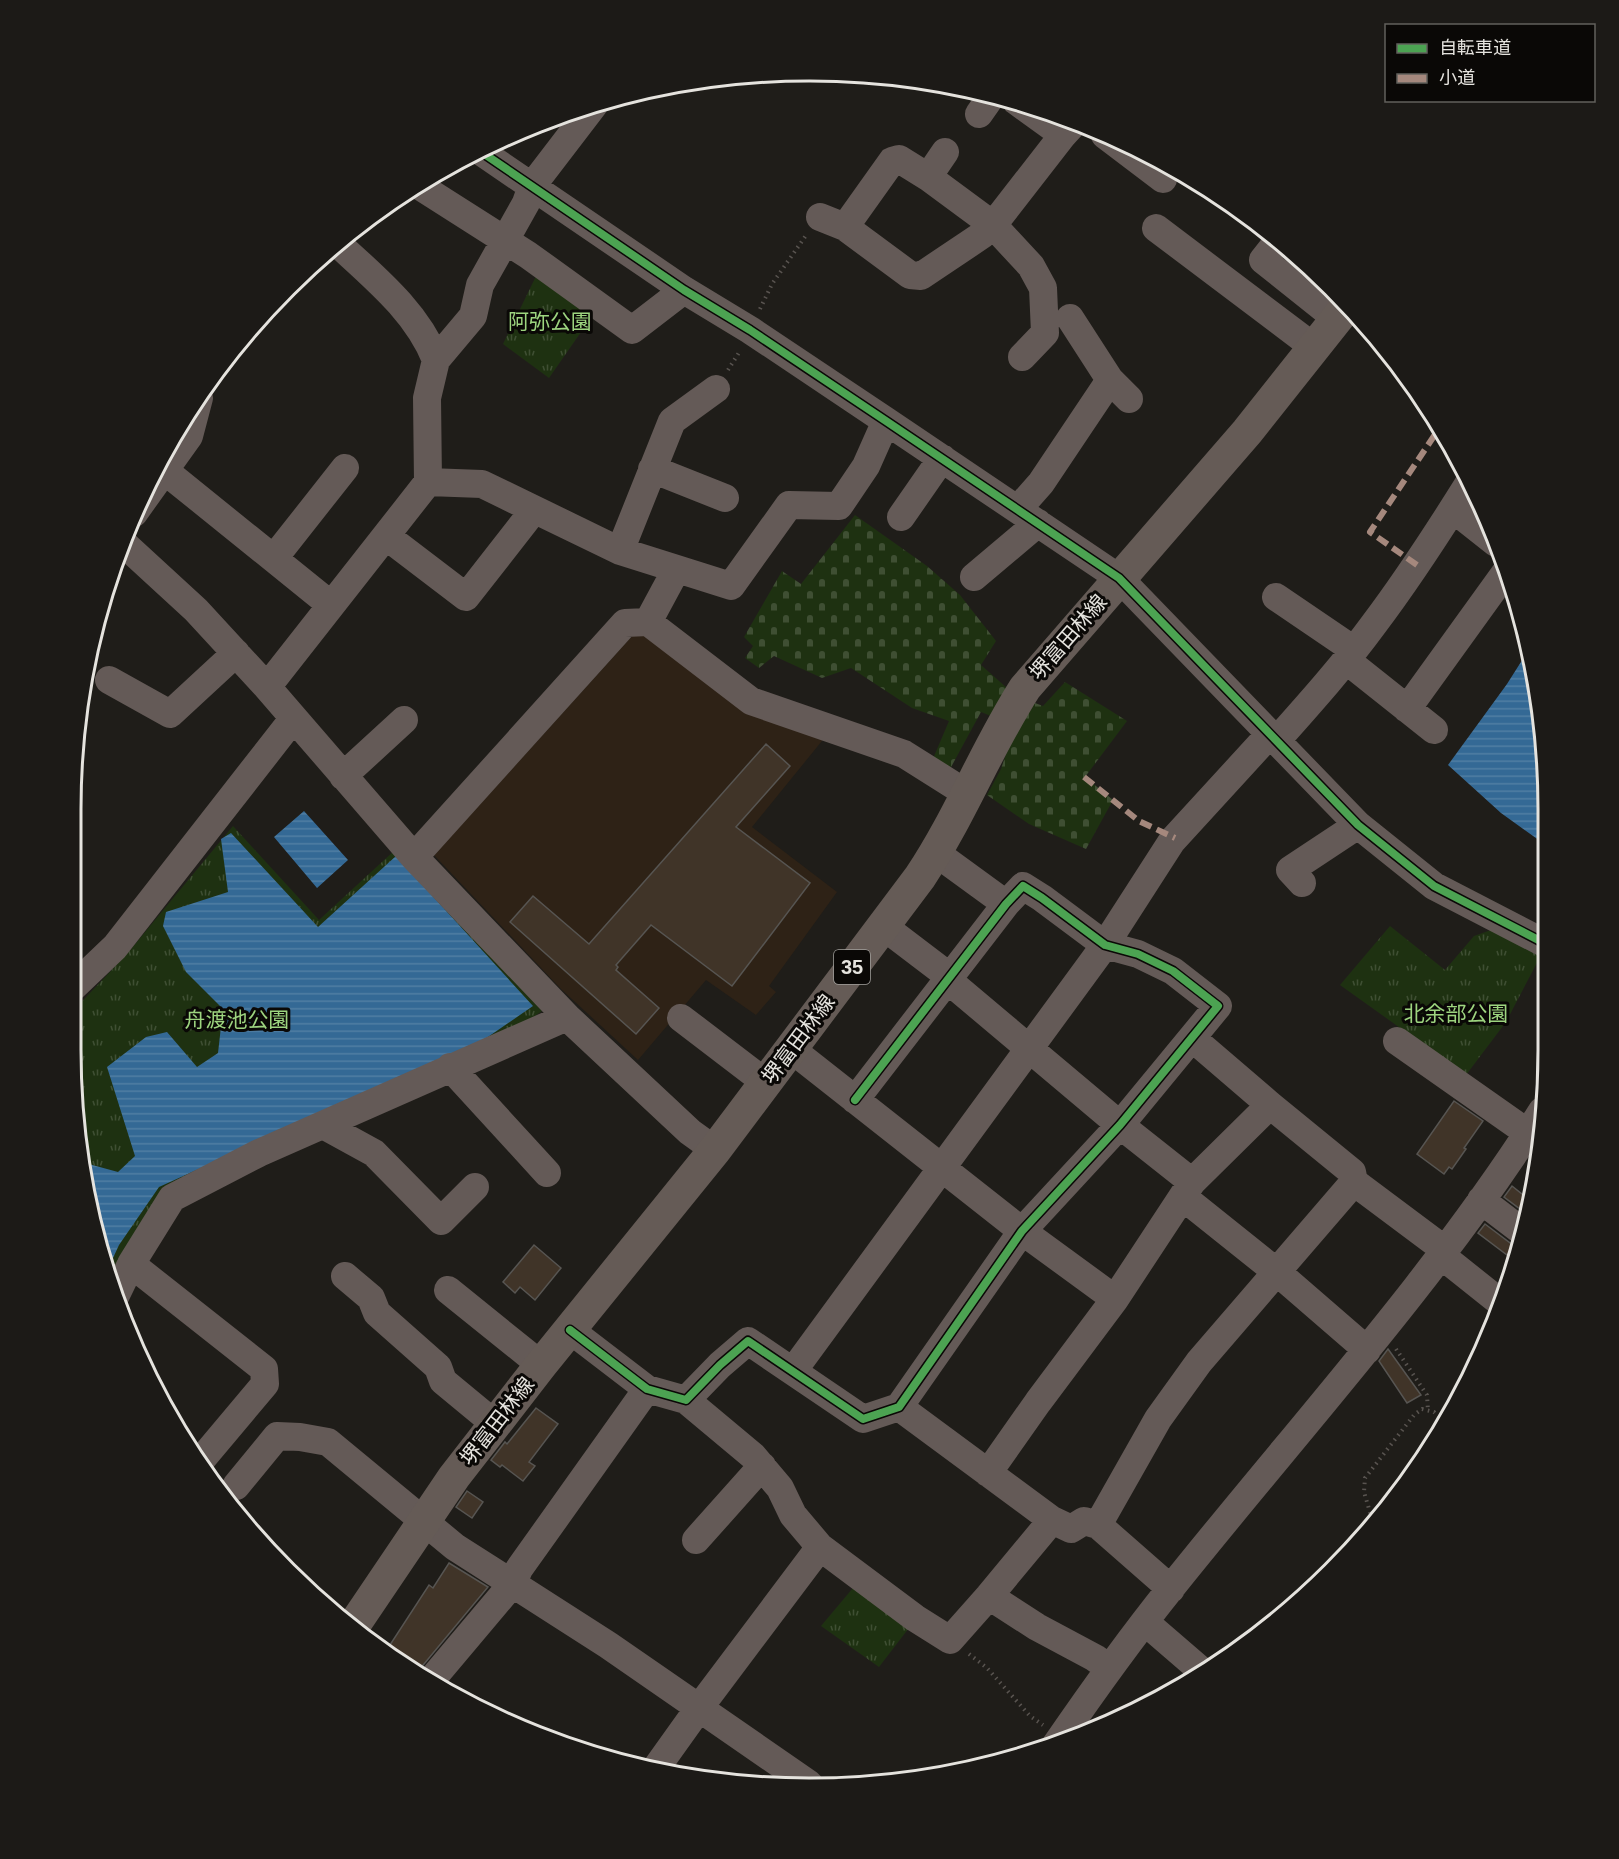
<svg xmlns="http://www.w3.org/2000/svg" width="1619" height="1859" font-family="Arial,'Noto Sans JP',sans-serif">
<defs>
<pattern id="grass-tufts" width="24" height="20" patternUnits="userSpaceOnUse" patternTransform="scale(1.5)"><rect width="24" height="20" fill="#1e3111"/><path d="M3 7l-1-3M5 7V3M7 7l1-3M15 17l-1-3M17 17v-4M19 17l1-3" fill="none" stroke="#3f4f33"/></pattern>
<pattern id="cemetery-stones" width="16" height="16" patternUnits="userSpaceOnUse" patternTransform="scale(1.5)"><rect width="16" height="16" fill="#1e3111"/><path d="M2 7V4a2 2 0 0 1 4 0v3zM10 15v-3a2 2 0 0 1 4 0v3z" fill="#3f4f33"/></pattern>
<pattern id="water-rules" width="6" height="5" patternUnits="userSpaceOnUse" patternTransform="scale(1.5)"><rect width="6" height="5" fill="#346995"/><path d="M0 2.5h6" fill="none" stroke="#517ea3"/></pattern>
</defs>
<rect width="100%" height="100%" fill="#1f1d19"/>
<!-- education -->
<path fill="#2e2216" d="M634 634 652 637 826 736 752 827 837 892 769 986 776 992 756 1015 706 980 638 1060 561 989 434 855Z"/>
<!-- grass -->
<path fill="url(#grass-tufts)" d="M538 272 595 312 549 378 503 344Z
M233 826 319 920 395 850 542 1011 512 1032 196 1178 112 1283 96 1240 71 1050V1013L126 955Z
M1390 926 1445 970 1474 936 1494 929 1540 957 1506 1022 1466 1075 1340 985Z
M858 1582 912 1624 879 1667 821 1626Z"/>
<!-- cemetery -->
<path fill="url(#cemetery-stones)" d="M855 515 927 566 960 595 996 641 981 665 1007 688 991 716 981 712 950 769 932 761 949 721 912 708 851 668 822 678 774 656 759 668 745 658 753 646 744 637 782 571 801 584Z
M1065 682 1127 721 1085 777 1113 800 1086 849 1029 824 987 795 1001 769 1012 736 1035 703 1043 706Z"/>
<!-- water -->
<path fill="url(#water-rules)" d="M1526 654 1547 761V846L1501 813 1448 765 1507 684Z
M304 811 348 860 317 888 274 837Z
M231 833 318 927 396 856 533 1006 485 1039 159 1187 119 1245 107 1271 96 1240 85 1163 118 1172 135 1156 107 1067 146 1037 167 1032 197 1067 218 1053 223 1009 186 972 163 926 166 912 228 892 221 839Z"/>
<!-- building -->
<path fill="#403428" stroke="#575552" stroke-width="1.5" d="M766 744 790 766 736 827 810 883 732 986 651 925 616 965 618 967 616 970 659 1008 636 1034 510 922 533 896 589 944Z
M1454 1101 1483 1121 1464 1148 1466 1149 1452 1169 1449 1167 1444 1174 1417 1154Z
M1512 1186 1532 1202 1528 1215 1504 1197Z
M1485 1224 1514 1246 1507 1255 1478 1233Z
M534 1245 561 1268 535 1300 520 1287 515 1293 503 1282Z
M1388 1349 1421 1395 1407 1403 1379 1361Z
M536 1408 558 1424 529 1462 535 1466 523 1481 502 1465 500 1467 491 1460 505 1442 507 1444Z
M467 1491 483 1502 472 1518 456 1507Z
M449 1563 488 1587 419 1670 386 1651 429 1585 433 1588Z"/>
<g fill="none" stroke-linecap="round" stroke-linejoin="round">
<!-- path -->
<path stroke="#595450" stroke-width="4" stroke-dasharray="1.5 4.5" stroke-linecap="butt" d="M760 309 772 284 807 234
M728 370 740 351
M1396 1349 1427 1395 1428 1411
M1372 1519 1364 1492 1365 1478 1414 1415 1422 1409 1434 1412 1444 1422
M969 1654 987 1668 1030 1716 1043 1725"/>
<!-- minor -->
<path stroke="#645a57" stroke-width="28" d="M1016 101 1063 135
M594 105 532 186 526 203 480 285 473 316 436 360 427 398 428 482 267 687 414 857 567 1017 690 1132 715 1150
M979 114 993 94
M1105 135 1163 179
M480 151 684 290 750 330 886 421 1119 578 1358 825 1434 886 1548 945
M928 177 945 152
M418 185 528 255 632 330 684 290
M820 217 845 227 910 275 921 276 982 235 993 225 1063 135 1074 123
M845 227 892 161 899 159 928 177 993 225 1031 266 1043 288 1045 333 1022 357
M1156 228 1315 348
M1278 241 1263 260 1337 319
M337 243C375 278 417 312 436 360
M1070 318 1110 380 1129 399
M652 469 725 498
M165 471 331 605
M428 482 482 484 620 551 731 586 789 505 839 506 866 466 886 421
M1018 509 1041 483 1110 380
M1453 509 1496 543
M134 513 189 436 199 398
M901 517 942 458
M386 536 466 597 534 510
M122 542 196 610 267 687
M620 551 672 421 716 389
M274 558 345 468
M974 577 1038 523
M1276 597 1354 650
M648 622 751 701 904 754 969 795
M1346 660 1434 730
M109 680 170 714 236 653
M1407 709 1508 569
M1277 740C1310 703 1344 665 1374 624 1408 579 1439 531 1469 483
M343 776 404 720
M936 853 1006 904
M414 857 625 623 648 622 676 570
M1302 883 1290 870 1358 825
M883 926 950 977 956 987 1120 1125 1192 1182
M72 988 115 947 293 719
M681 1018 766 1083
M1192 1038 1270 1105 1352 1172 1354 1182 1445 1250
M1397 1041 1528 1133
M791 1049 1022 1231 1115 1299
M450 1067 547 1173
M323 1125 374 1153 441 1221 475 1187
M1183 1197 1278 1273 1367 1350
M1481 1200 1523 1232
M1442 1256 1501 1303
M131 1264 264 1369 265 1384 202 1459
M345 1276 371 1298 377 1313 438 1367 443 1381 495 1424
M448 1290 541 1365
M116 1295 131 1264 172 1198 259 1153 567 1017
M570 1330 647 1389 686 1400 720 1365 748 1341 863 1419 899 1407 1022 1231 1120 1125 1218 1006 1173 971 1138 954 1105 945 1042 898 1023 886 1006 904 855 1100
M793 1371 1105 945 1172 841 1270 734
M686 1400 753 1456 780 1488 793 1515 820 1547 915 1618 950 1640 989 1596 1052 1520
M899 1407 1052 1520 1071 1529 1084 1521 1098 1525 1171 1589
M988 1473 1038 1402 1115 1299 1192 1182 1270 1105
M236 1486 277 1436 300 1437 328 1442 455 1547 608 1645 809 1784
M1098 1525 1158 1419 1199 1362 1354 1182
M696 1540 762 1466
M989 1596 1037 1627 1095 1658 1109 1668
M1145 1622 1203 1672
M433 1678 513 1583 519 1569 647 1389
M1055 1746C1092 1692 1130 1639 1171 1588 1297 1430 1434 1281 1542 1111
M654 1771 699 1708 820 1547"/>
<!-- major -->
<path stroke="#655b56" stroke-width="33" d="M352 1628 454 1477 541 1365 715 1150 920 877C960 817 986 749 1025 688L1247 432 1347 306"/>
<!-- quiet -->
<path stroke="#a5887d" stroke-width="6" stroke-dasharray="12 6" stroke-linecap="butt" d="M1417 565 1370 532 1440 427
M1084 777 1139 821 1175 838"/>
<defs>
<path id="cycleway" d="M480 151 684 290 750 330 886 421 1119 578 1358 825 1434 886 1548 945
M570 1330 647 1389 686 1400 720 1365 748 1341 863 1419 899 1407 1022 1231 1120 1125 1218 1006 1173 971 1138 954 1105 945 1042 898 1023 886 1006 904 855 1100"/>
</defs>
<!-- cycleway casing -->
<use href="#cycleway" stroke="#0a0806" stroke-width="11"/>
<!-- cycleway -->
<use href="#cycleway" stroke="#4ca352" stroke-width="8"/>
</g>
<g text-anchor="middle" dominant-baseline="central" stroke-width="6" stroke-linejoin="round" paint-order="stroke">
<!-- shield labels -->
<rect fill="#0a0806" stroke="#a3a19d" stroke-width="1.5" x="834" y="950" width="36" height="34" rx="4.5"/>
<g font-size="20" font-weight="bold" fill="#e5e3de">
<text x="852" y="967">35</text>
</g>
<!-- park labels -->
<g font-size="21" fill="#9dd47f" stroke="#0a0806">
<text x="550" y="321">阿弥公園</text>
<text x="1456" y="1013">北余部公園</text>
<text x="237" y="1019">舟渡池公園</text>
</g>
<!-- street labels -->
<g font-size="21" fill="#e5e3de" stroke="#0a0806">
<text transform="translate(1068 637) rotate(-49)">堺富田林線</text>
<text transform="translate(798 1039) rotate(-53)">堺富田林線</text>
<text transform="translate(497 1421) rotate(-52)">堺富田林線</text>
</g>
</g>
<!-- crop -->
<path d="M0 0H1619V1859H0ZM809 81H810A728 728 0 0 1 1538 809V1050A728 728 0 0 1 810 1778H809A728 728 0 0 1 81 1050V809A728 728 0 0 1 809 81Z" fill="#1c1a17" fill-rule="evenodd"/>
<path fill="none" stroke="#e5e3de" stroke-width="3" d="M809 81H810A728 728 0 0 1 1538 809V1050A728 728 0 0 1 810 1778H809A728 728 0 0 1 81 1050V809A728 728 0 0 1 809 81Z"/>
<!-- legend -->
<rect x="1385" y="24" width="210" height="78" fill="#0a0806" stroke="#62605c" stroke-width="1.5"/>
<rect x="1397" y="44" width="30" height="9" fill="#4ca352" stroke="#62605c" stroke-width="1.5"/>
<text x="1439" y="54" font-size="18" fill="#e5e3de">自転車道</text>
<rect x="1397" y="74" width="30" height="9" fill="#a5887d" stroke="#62605c" stroke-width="1.5"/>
<text x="1439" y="84" font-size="18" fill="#e5e3de">小道</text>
</svg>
